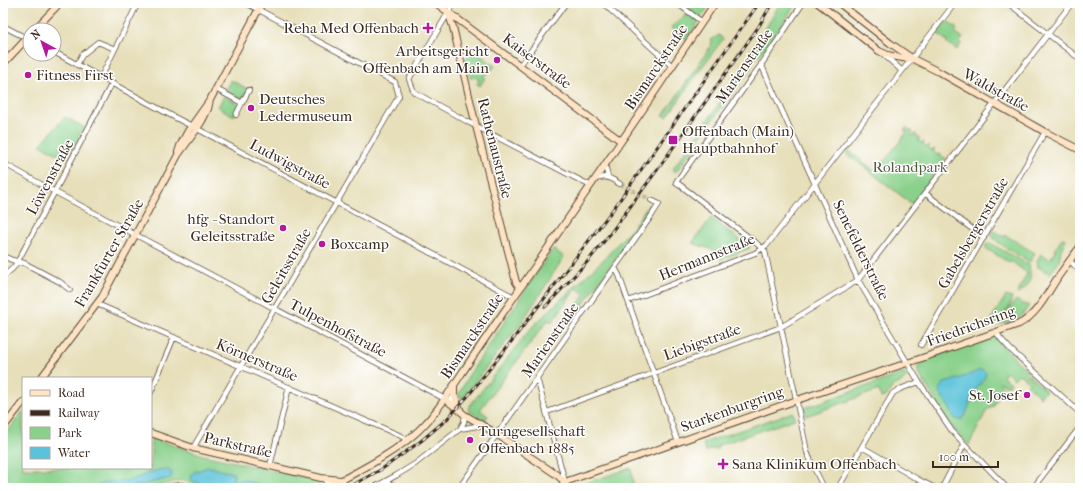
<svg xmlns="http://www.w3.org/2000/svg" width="1083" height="491" font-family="'IM FELL French Canon',serif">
<rect width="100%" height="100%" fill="#fff"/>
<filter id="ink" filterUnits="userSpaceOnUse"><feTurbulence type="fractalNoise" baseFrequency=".025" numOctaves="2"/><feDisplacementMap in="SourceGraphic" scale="8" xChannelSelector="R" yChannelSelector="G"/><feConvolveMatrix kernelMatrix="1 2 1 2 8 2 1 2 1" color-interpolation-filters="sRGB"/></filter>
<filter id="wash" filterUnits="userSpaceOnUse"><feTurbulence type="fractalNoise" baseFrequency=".012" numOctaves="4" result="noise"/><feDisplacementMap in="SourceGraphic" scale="16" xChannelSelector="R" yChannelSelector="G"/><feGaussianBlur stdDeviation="0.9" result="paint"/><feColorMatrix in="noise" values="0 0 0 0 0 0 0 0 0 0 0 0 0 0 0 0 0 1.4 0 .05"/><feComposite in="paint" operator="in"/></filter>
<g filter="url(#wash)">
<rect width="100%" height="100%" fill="#e7dfba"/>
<!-- green -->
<path fill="#89d08a" stroke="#627d54" d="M694 3H711L686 40 676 33 671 27 682 19Z
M780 3H797L760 55 757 58 749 53 766 28Z
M947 21 957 29 955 32 963 38 960 42 961 44 957 50 946 42 947 41 937 33Z
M719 35 723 39 699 71 667 117 663 115 668 109 711 46 712 42 711 40Z
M476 52 495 66 489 73 487 72 484 77 485 78 480 86 477 84 479 80 473 76 471 79 470 78 465 60 470 53 474 55Z
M752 58 754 60 749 66 751 68 699 138V141L676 172 672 170Z
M231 80 248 89 242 99 226 91Z
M224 96 240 105 234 116 218 107Z
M65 117 84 127 67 159 40 145Z
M907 127V129L913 132 911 135 913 136 915 134H916V136L919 138 920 137 918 140 922 143 924 141 923 143 927 147 930 145 928 148 932 151 934 149H935L933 151 938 155 940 153 939 155V156L941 154V156L945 158H946L912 204 846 153 848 150 876 172 907 132 904 130Z
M649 204 652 207 580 309 577 306 585 294 576 288 552 322 548 320 480 410 488 416 485 420 469 411 468 408 532 327 604 259 632 228Z
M711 218 750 247V248L720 260 716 251 692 243Z
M992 230 1004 237 1005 235 1035 253 1030 262C1016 254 1003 247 991 236Z
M1062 238 1066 239 1061 250 1059 261 1050 274 1038 267 1037 260 1041 254 1049 259 1051 257 1052 258V256Z
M988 242 1029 265C1031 279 1032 284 1019 293L1017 294 1027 273 1011 261 1010 263 985 248Z
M553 249 564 257 522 322 464 396 460 398 459 394 469 375Z
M1006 296 1012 298 1009 307 991 327 978 331 977 328 983 325 986 327Z
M1016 300 1025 305 1026 304 1029 306 1023 314 1018 318 996 326V324Z
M993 336 995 337 1017 361 1028 371 1023 377 1019 374 1014 379 1008 373H1005L1003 377 1011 383 1008 386 1000 382V384L1003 387 993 407 991 406 990 409 988 408 969 445 957 433 949 423 918 372 917 369 919 368V365L922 364 921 361Z
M907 372 909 374 903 381 892 387 887 396 881 398 879 390 806 416 804 408Z
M1028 374 1046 391 1040 397 1027 385 1029 383 1024 378Z
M23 411V468H151V438L203 455 319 481 321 485H322L321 488H201L182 480 150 488H5L3 487V438Z
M793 412 795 419 717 446 718 449H711L706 452 703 443Z
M631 468 634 488H590L586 483Z"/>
<!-- water -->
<path fill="#5cc2d9" stroke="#4c767c" d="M980 370H983L986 373C985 382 976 387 973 394 969 402 968 415 961 420L956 419 954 417 949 407 940 393V388L944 383 964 377Z
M208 467C217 468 224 472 233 473L234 475 233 480C238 482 239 479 244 480 248 480 253 483 257 484L259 488H211L206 485 192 481 191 476 194 472Z
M163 469C167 470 170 470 172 473L171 478 129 488H96L97 486C109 479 116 484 128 481 140 478 150 471 163 469Z"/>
</g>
<g filter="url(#ink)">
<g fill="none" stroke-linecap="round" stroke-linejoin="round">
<!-- street-tunnel -->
<path stroke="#c5bb9b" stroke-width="4.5" stroke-dasharray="4.5 2" stroke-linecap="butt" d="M620 184 651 200"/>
<defs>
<path id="street" d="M454 3 409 79 414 92 470 123 591 186
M603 3 672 66
M677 3 702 22
M803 3 763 62 676 182 755 242 765 251 798 408 807 452 812 464 824 488
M1008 3 1080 59
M3 26 30 40
M54 52 176 118 211 136 514 297
M883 54 900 69 901 72
M761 64 858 280 919 382 952 431 1007 488
M77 65 82 55 98 42 115 49
M520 65 524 60 566 3
M101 77 138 3
M216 89 242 103 236 115
M242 103 249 90
M3 163 55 192 445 399
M605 165 608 177
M595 179C607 175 610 178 620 184
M925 193 984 238
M3 256 12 260 24 263 60 282 70 290
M1070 261 1080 271
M615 268 619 275 628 301 678 442
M3 277 13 268 18 261 112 83
M628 301 755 253 767 245 955 3
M97 304 401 436 407 440
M996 332 1001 339 1011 350 1080 413
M921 345 1045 132
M537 378 565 482 557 488
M151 392 174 337
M453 397 455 401 454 402 451 399Z
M547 412 781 327 858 280 1072 3
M460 429 464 422 465 415
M862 447 919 480 935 488
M193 448 399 96 395 82 246 3
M270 466 289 387
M342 480 346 488
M330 482H335L331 484 326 485V483Z
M385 482 401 488
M373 488 397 475 415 464 460 429 482 425
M459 488 652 215 659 204 651 200
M838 488 893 393 900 389 919 382
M942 488 964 445
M1033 488 1080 427"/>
<path id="secondary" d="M436 3 621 141
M818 3 879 51C890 57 900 58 913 59
M839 3 890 43 913 59 939 72 1045 132 1080 150
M448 12 453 27 476 126 516 282 520 288
M34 30 60 3
M3 64 30 35
M178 152 180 146 188 131 210 100 262 3
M41 378 102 297 178 155 197 129 202 121 208 109 210 100
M454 386V395L460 409
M445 399 465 415 492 431 557 475 565 482 566 488
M3 428 23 402
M151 433 193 448 321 478 341 480
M565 482 797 400 925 357 1019 324C1037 315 1047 294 1058 277 1065 267 1072 257 1080 247
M166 488 181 486 193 488
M327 488C358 471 392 455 418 431 436 414 448 394 462 373 481 344 501 316 521 287 586 193 651 98 715 3"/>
</defs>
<!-- street casing -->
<use href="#street" stroke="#554535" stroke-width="6"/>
<!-- secondary casing -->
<use href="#secondary" stroke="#554535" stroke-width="8"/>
<!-- street -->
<use href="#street" stroke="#fff" stroke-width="4.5"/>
<!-- secondary -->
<use href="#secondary" stroke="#fee4c5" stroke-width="6"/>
<defs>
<path id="rail" d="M545 307 588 261 610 234 660 166 759 26 772 3
M347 488 382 469 421 441 447 419 467 397 507 347 614 208 759 3"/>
</defs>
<!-- rail casing -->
<use href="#rail" stroke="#3b2a1e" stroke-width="3"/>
<!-- rail -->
<use href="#rail" stroke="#fff" stroke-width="1.5" stroke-dasharray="4.5" stroke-linecap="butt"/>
</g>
</g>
<!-- markers -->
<g fill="#b5179e" stroke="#fff" stroke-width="1.5">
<path d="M426 22h4v4h4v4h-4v4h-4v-4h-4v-4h4z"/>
<circle cx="497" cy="60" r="4"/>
<circle cx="28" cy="75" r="4"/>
<circle cx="251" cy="108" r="4"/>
<rect x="668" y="135" width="10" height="10" rx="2"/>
<circle cx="283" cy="228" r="4"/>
<circle cx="322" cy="244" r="4"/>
<circle cx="1027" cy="395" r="4"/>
<circle cx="470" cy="440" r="4"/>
<path d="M721 458h4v4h4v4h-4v4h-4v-4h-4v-4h4z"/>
</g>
<g text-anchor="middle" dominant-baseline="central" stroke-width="3" stroke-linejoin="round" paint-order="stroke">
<!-- poi labels -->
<g font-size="15" fill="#3b2a1e" stroke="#fff" text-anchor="start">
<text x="419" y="28" text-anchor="end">Reha Med Offenbach</text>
<text x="489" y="51" text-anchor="end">Arbeitsgericht<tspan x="489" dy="17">Offenbach am Main</tspan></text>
<text x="36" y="75">Fitness First</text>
<text x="259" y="99">Deutsches<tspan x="259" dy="17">Ledermuseum</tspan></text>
<text x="682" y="131">Offenbach (Main)<tspan x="682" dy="17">Hauptbahnhof</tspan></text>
<text x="275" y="219" text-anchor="end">hfg - Standort<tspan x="275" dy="17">Geleitsstraße</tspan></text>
<text x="330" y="244">Boxcamp</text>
<text x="1019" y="395" text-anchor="end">St. Josef</text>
<text x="478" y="431">Turngesellschaft<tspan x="478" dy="17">Offenbach 1885</tspan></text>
<text x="732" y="464">Sana Klinikum Offenbach</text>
</g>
<!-- street labels -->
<g font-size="15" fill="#3b2a1e" stroke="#fff">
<text transform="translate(537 61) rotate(37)">Kaiserstraße</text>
<text transform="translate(744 66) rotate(-55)">Marienstraße</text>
<text transform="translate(656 67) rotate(-56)">Bismarckstraße</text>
<text transform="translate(996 90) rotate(29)">Waldstraße</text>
<text transform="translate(495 148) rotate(76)">Rathenaustraße</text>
<text transform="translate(290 164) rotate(28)">Ludwigstraße</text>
<text transform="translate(50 177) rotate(-62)">Löwenstraße</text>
<text transform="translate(973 233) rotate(-60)">Gabelsbergerstraße</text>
<text transform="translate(861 250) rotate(64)">Senefelderstraße</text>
<text transform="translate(109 253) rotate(-60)">Frankfurter Straße</text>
<text transform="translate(707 257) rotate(-22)">Hermannstraße</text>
<text transform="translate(286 266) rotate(-60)">Geleitsstraße</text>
<text transform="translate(971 326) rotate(-20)">Friedrichsring</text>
<text transform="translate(338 328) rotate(28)">Tulpenhofstraße</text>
<text transform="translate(472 336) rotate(-56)">Bismarckstraße</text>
<text transform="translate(550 340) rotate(-55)">Marienstraße</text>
<text transform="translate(702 342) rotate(-20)">Liebigstraße</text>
<text transform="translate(257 360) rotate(23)">Körnerstraße</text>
<text transform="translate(732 409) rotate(-20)">Starkenburgring</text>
<text transform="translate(238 445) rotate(13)">Parkstraße</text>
</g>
<!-- park labels -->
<g font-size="15" fill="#525c3e" stroke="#fff">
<text x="910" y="167">Rolandpark</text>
</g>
</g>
<!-- margin -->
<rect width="1083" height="491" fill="none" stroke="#fff" stroke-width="16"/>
<!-- legend -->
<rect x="22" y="377" width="130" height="92" fill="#ffffff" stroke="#b1aaa5"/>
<rect x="30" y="390" width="20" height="6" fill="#fee4c5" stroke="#b1aaa5"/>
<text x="58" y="397" font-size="12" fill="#3b2a1e">Road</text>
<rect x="30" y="410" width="20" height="6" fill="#3b2a1e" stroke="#b1aaa5"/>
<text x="58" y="417" font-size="12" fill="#3b2a1e">Railway</text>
<rect x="30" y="427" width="20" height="12" fill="#89d08a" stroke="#b1aaa5"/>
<text x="58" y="437" font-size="12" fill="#3b2a1e">Park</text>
<rect x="30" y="447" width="20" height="12" fill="#5cc2d9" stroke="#b1aaa5"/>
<text x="58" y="457" font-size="12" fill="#3b2a1e">Water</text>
<!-- north arrow -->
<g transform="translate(42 42) rotate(320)"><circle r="19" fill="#ffffff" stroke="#b1aaa5"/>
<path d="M0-3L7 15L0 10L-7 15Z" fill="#b5179e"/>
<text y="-6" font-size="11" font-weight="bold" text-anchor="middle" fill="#3b2a1e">N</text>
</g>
<!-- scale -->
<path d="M933 461v6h65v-6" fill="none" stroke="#3b2a1e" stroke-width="2"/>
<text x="939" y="461" font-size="12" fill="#3b2a1e" stroke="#ffffff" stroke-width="3" paint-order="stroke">100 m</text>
</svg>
